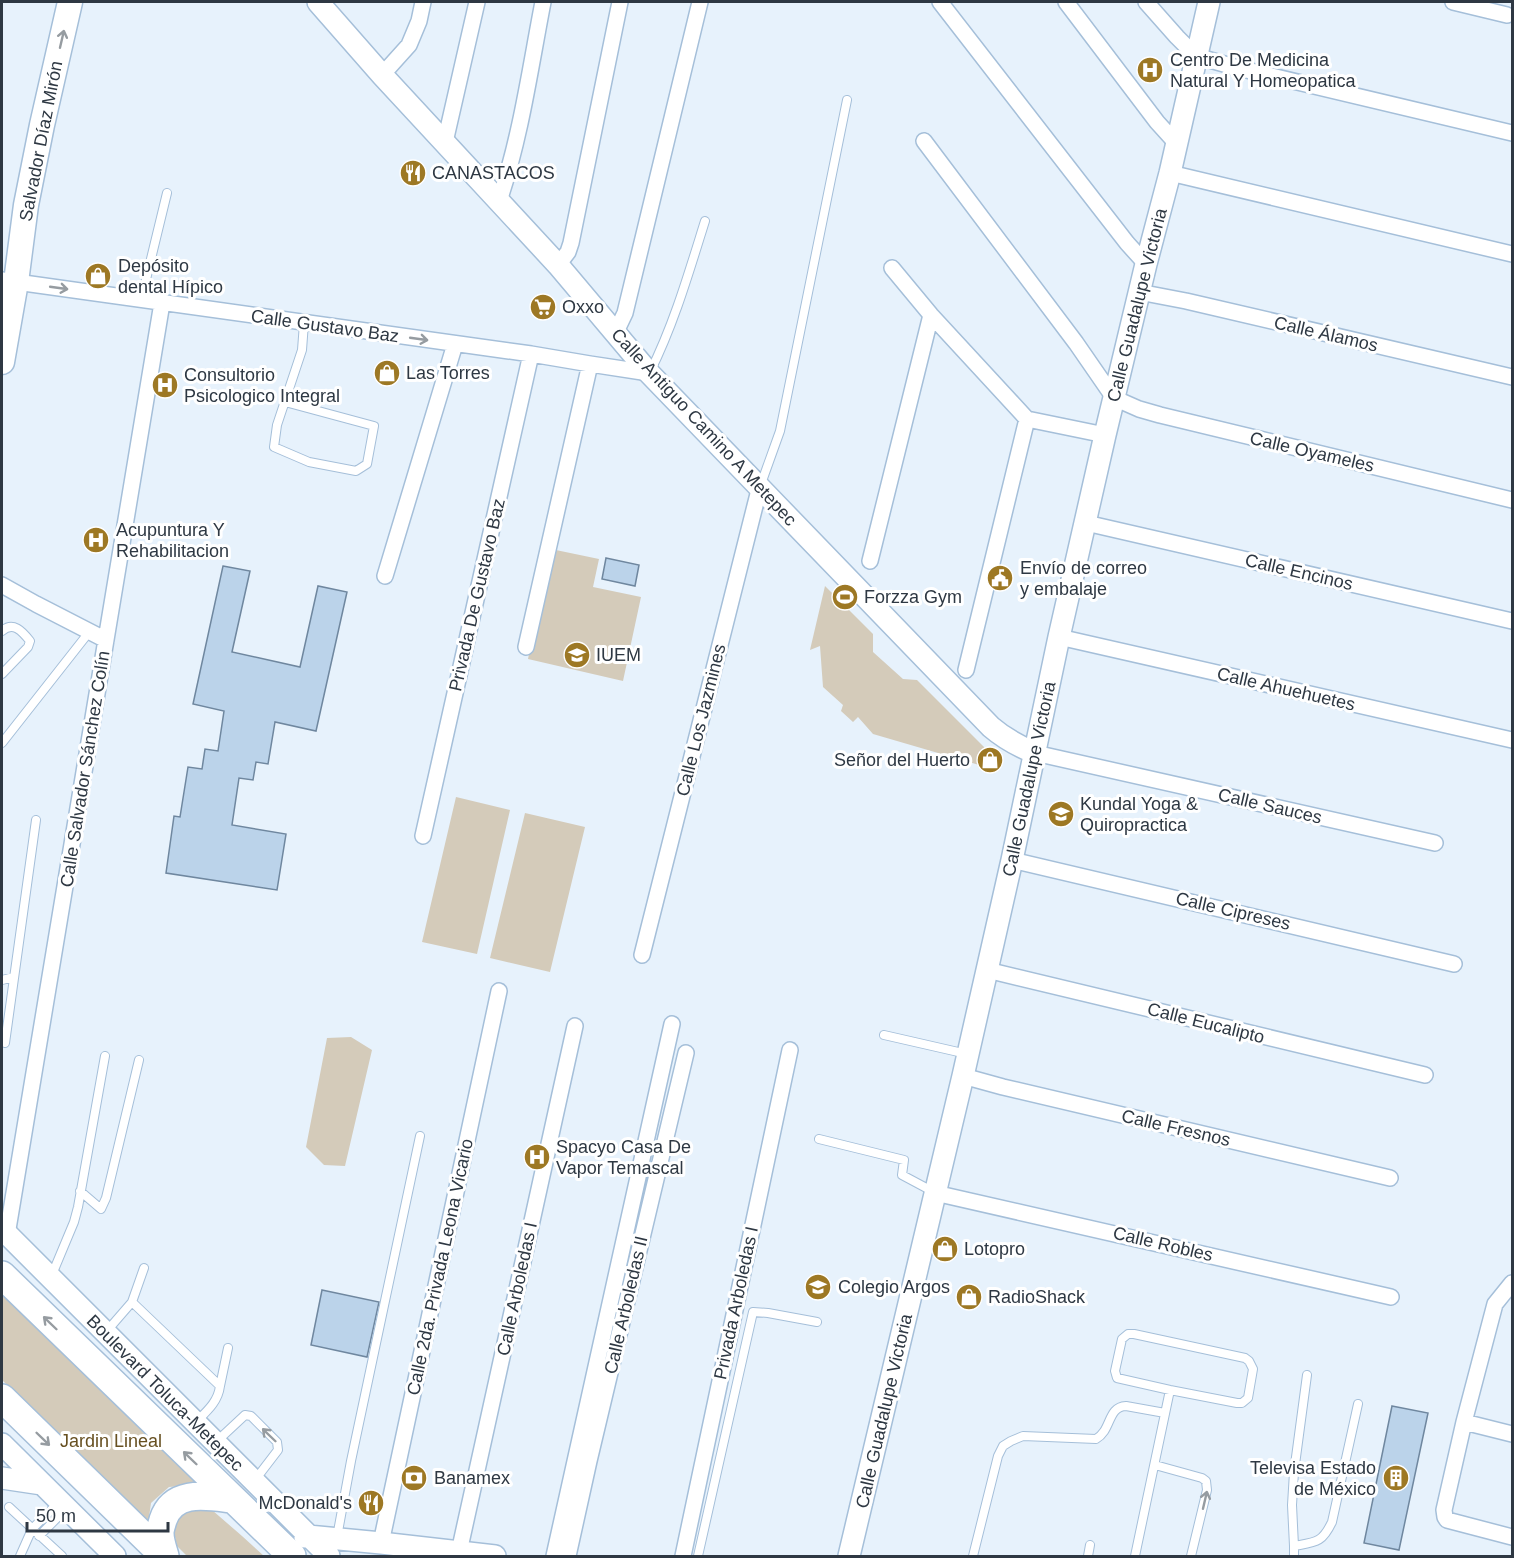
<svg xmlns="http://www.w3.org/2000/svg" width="1514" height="1558" font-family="Arial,sans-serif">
<rect width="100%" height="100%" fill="#e7f2fc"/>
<!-- green -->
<path fill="#d4cbba" d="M551 549 599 559 593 587 641 597 623 681 528 659Z
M825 586 873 634V652L903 679 917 680 989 752 986 767 873 734 858 717 853 722 841 711 843 705 823 687 820 646 810 650Z
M456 797 510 810 477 954 422 942Z
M525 813 585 827 550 972 490 958Z
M351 1037 372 1050 345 1166 324 1165 306 1147 327 1038Z
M2 1290 203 1484 169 1487 151 1503 148 1524 2 1380Z
M192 1508 212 1510 242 1536 264 1556H187L177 1546 174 1532 179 1518Z"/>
<!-- building -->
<path fill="#bbd3ea" stroke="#6f879f" stroke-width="1.5" d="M606 558 639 565 635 586 602 579Z
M223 566 250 571 232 652 300 667 318 586 347 592 316 731 275 722 268 764 256 762 253 780 239 778 232 825 286 834 277 890 166 873 174 816 180 817 188 767 202 769 205 749 218 751 224 711 193 704Z
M322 1290 379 1302 367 1357 311 1345Z
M1392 1406 1428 1413 1399 1550 1364 1543Z"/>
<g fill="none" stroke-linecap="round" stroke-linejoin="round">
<defs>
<path id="lane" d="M141 300 167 193
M650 372C674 324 689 272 705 221
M285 402 374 426 367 464 356 471 309 462 274 447 277 425 302 350 304 323
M761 484 780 431 847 100
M2 631C13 621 22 631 30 641L28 647 2 674
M2 743 90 631
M2 980 14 977
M884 1035 967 1054
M5 1043 36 820
M819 1139 904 1160 902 1175 932 1191
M80 1191 101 1209 106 1198 139 1060
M51 1277 74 1222 78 1207 105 1056
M132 1302 144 1268
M106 1332 132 1302 220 1386C218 1402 207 1411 196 1422
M1128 1334H1134L1245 1358 1249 1361 1253 1369 1248 1398 1242 1403H1237L1170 1390 1117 1378 1115 1371 1122 1339Z
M220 1386 228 1348
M216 1442 245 1415 251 1416 277 1442 278 1450 255 1480
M1155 1465 1202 1478 1206 1481 1207 1490 1191 1556
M9 1507 62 1556
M39 1536 57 1518 67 1511
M337 1537 351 1461 420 1136
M1294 1546 1292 1505 1294 1472 1307 1375
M20 1556 32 1529 58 1503
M698 1556 753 1312 768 1313 817 1322
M973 1556 998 1456 1003 1446 1011 1441 1023 1436 1096 1439C1112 1430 1107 1407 1126 1406L1165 1413
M1088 1556 1090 1545
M1135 1556 1170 1390
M1294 1556V1546C1316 1542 1322 1543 1332 1522L1358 1404"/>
<path id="street" d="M940 2 1127 243 1146 264
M1066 2 1157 122 1176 143
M1146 2 1177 37 1196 56 1238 68 1512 133
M1453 2 1507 15
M382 75 409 45 419 21 423 2
M924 141 1076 343 1114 398 1139 409 1160 415 1512 500
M445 142 477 2
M1170 173 1512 254
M499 201C521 136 530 69 543 2
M558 265 568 252 571 243 620 2
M892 268 931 315 1027 419 1105 435
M2 280 531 354 590 364 649 373
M1139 292 1186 301 1512 377
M615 334 625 313 700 2
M1086 523 1512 621
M870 561 931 315
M385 576 455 344
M2 585 36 604 106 640
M1059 637 1512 740
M526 647 590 364
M966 670 1027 419
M1035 753 1435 843
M423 836 531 354
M1012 860 1454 964
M642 955 760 486
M987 970 1425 1075
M963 1076 1003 1087 1390 1178
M935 1193 1391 1297
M7 1235 162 303
M1512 1283 1495 1304 1464 1422 1444 1510 1445 1517 1447 1520 1512 1537
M1464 1422 1512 1434
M381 1543 499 991
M459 1552 575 1026
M554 1556 672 1024
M568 1556 589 1461 686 1053
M683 1556 790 1050"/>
<path id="secondary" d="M318 2 382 75 558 265 649 373 991 727C1005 739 1018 746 1035 753
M2 1229 329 1556
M2 1444 115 1556
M2 1478 42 1484
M305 1537 308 1536 381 1543 495 1556
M849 1556 963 1076 1012 860 1059 637 1105 435 1146 264 1170 173 1209 2"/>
<path id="primary" d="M2 362 16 282 26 205 42 125 70 2"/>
<path id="highway" d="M2 1275 292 1556
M2 1398 164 1556
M165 1556C163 1549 160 1541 160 1533 160 1529 162 1524 163 1520 173 1489 207 1496 232 1499"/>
</defs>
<!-- lane casing -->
<use href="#lane" stroke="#a5bfd9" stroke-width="10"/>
<!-- street casing -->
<use href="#street" stroke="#a5bfd9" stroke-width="18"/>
<!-- secondary casing -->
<use href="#secondary" stroke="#a5bfd9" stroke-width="24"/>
<!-- primary casing -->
<use href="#primary" stroke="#a5bfd9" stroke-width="27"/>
<!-- highway casing -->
<use href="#highway" stroke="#a5bfd9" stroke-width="30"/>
<!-- lane -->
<use href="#lane" stroke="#fff" stroke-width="8"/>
<!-- street -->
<use href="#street" stroke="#fff" stroke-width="15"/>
<!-- secondary -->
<use href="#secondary" stroke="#fff" stroke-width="21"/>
<!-- primary -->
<use href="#primary" stroke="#fff" stroke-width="24"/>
<!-- highway -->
<use href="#highway" stroke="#fff" stroke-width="27"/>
</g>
<!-- one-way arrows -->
<defs><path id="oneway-shaft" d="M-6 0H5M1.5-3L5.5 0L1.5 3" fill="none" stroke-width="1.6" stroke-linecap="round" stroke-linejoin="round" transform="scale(1.5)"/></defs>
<g stroke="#969ca1">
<use href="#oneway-shaft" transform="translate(62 39) rotate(-77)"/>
<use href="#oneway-shaft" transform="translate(59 288) rotate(8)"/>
<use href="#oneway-shaft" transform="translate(419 339) rotate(8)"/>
<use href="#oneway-shaft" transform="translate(50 1323) rotate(-136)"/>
<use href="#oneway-shaft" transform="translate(269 1435) rotate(-136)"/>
<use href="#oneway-shaft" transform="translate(43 1439) rotate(44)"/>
<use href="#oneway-shaft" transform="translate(190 1458) rotate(-136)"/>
<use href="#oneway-shaft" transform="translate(1205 1500) rotate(-77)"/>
</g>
<!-- icons -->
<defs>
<symbol id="hospital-disc" viewBox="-11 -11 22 22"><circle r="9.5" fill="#9d7824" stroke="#fff"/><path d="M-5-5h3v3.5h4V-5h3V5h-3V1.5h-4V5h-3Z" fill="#fff"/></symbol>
<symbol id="restaurant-disc" viewBox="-11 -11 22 22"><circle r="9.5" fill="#9d7824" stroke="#fff"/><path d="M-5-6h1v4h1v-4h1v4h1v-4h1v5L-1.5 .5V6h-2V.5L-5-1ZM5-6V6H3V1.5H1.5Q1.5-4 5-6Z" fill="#fff"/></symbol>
<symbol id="shop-disc" viewBox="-11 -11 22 22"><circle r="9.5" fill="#9d7824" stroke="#fff"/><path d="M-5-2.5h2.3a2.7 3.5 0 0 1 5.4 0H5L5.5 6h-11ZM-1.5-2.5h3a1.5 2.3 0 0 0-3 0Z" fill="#fff"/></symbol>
<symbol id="supermarket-disc" viewBox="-11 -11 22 22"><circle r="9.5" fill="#9d7824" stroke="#fff"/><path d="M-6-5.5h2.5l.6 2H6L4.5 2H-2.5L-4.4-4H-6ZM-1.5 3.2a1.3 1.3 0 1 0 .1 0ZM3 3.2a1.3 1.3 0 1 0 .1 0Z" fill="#fff"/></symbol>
<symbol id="civic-disc" viewBox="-11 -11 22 22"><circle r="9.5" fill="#9d7824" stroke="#fff"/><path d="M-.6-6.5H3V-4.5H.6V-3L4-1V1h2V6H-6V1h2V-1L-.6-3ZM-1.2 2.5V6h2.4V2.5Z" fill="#fff"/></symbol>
<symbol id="stadium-disc" viewBox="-11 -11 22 22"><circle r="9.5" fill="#9d7824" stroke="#fff"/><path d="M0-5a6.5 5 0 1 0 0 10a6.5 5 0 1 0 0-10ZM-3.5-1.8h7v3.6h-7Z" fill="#fff"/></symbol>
<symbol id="university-disc" viewBox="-11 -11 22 22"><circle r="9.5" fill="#9d7824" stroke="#fff"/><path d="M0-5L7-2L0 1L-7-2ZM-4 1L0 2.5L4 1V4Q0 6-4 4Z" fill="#fff"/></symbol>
<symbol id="school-disc" viewBox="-11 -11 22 22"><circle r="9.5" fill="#9d7824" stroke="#fff"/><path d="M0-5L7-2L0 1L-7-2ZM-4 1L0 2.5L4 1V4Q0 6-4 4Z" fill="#fff"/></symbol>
<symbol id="bank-disc" viewBox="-11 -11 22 22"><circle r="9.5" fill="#9d7824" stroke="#fff"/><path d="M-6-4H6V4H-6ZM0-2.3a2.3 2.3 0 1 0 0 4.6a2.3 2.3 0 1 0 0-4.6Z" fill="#fff"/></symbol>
<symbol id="building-disc" viewBox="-11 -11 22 22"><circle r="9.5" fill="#9d7824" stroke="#fff"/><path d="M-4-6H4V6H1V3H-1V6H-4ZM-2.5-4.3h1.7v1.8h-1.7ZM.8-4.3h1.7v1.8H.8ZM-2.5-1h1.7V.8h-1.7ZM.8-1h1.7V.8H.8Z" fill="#fff"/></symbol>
</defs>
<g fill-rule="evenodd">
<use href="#hospital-disc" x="1135" y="55" width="30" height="30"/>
<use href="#restaurant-disc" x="398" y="158" width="30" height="30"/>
<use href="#shop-disc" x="83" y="261" width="30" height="30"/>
<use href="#supermarket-disc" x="528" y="292" width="30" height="30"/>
<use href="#shop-disc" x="372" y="358" width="30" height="30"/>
<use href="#hospital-disc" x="150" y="370" width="30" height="30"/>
<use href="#hospital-disc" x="81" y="525" width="30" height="30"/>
<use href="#civic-disc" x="985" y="563" width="30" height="30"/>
<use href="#stadium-disc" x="830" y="582" width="30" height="30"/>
<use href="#university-disc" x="562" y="640" width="30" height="30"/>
<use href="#shop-disc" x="975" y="745" width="30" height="30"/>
<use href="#school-disc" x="1046" y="799" width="30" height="30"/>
<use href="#hospital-disc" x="522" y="1142" width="30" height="30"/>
<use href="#shop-disc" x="930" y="1234" width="30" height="30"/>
<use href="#school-disc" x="803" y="1272" width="30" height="30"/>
<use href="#shop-disc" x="954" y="1282" width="30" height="30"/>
<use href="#bank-disc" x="399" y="1463" width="30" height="30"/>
<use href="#building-disc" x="1381" y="1463" width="30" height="30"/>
<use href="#restaurant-disc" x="356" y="1488" width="30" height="30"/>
</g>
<g text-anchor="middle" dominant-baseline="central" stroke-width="6" stroke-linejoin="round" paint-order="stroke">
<!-- poi labels -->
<g font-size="18" fill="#2e3843" stroke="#fff" text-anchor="start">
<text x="1170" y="60">Centro De Medicina<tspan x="1170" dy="21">Natural Y Homeopatica</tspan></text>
<text x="432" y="173">CANASTACOS</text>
<text x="118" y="266">Depósito<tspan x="118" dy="21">dental Hípico</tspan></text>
<text x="562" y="307">Oxxo</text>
<text x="406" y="373">Las Torres</text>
<text x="184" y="375">Consultorio<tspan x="184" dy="21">Psicologico Integral</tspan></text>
<text x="116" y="530">Acupuntura Y<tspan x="116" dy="21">Rehabilitacion</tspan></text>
<text x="1020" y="568">Envío de correo<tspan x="1020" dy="21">y embalaje</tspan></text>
<text x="864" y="597">Forzza Gym</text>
<text x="596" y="655">IUEM</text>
<text x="970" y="760" text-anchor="end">Señor del Huerto</text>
<text x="1080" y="804">Kundal Yoga &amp;<tspan x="1080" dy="21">Quiropractica</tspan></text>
<text x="556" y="1147">Spacyo Casa De<tspan x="556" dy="21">Vapor Temascal</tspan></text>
<text x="964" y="1249">Lotopro</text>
<text x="838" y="1287">Colegio Argos</text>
<text x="988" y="1297">RadioShack</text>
<text x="1376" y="1468" text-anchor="end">Televisa Estado<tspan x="1376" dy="21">de México</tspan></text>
<text x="434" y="1478">Banamex</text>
<text x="352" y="1503" text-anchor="end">McDonald's</text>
</g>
<!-- street labels -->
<g font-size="18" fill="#2e3843" stroke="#fff">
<text transform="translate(41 141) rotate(-79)">Salvador Díaz Mirón</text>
<text transform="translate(1137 305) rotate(-76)">Calle Guadalupe Victoria</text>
<text transform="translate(325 326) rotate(8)">Calle Gustavo Baz</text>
<text transform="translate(1326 334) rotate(13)">Calle Álamos</text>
<text transform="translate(704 427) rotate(47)">Calle Antiguo Camino A Metepec</text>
<text transform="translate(1312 452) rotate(13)">Calle Oyameles</text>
<text transform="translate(1299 572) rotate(13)">Calle Encinos</text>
<text transform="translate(477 595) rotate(-77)">Privada De Gustavo Baz</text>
<text transform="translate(1286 689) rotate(13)">Calle Ahuehuetes</text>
<text transform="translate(701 720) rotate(-76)">Calle Los Jazmines</text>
<text transform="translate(85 769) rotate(-81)">Calle Salvador Sánchez Colín</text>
<text transform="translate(1029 779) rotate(-78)">Calle Guadalupe Victoria</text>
<text transform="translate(1270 806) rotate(13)">Calle Sauces</text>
<text transform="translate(1233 911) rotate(13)">Calle Cipreses</text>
<text transform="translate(1206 1023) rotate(14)">Calle Eucalipto</text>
<text transform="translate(1176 1128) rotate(13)">Calle Fresnos</text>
<text transform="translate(1163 1244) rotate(13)">Calle Robles</text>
<text transform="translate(440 1267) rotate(-78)">Calle 2da. Privada Leona Vicario</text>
<text transform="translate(517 1289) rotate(-78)">Calle Arboledas I</text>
<text transform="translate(736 1303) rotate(-78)">Privada Arboledas I</text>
<text transform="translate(626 1305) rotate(-77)">Calle Arboledas II</text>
<text transform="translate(165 1393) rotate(45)">Boulevard Toluca-Metepec</text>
<text transform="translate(884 1411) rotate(-77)">Calle Guadalupe Victoria</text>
</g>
<!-- park labels -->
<g font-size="18" fill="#675021" stroke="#fff">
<text x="111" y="1441">Jardin Lineal</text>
</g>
</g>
<!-- border -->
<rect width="1514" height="1558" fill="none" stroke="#2e3843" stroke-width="6"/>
<!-- scale -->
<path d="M27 1522v9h141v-9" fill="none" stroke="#2e3843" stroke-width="3"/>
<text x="36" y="1522" font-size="18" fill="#2e3843" stroke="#ffffff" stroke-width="4.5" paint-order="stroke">50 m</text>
</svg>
